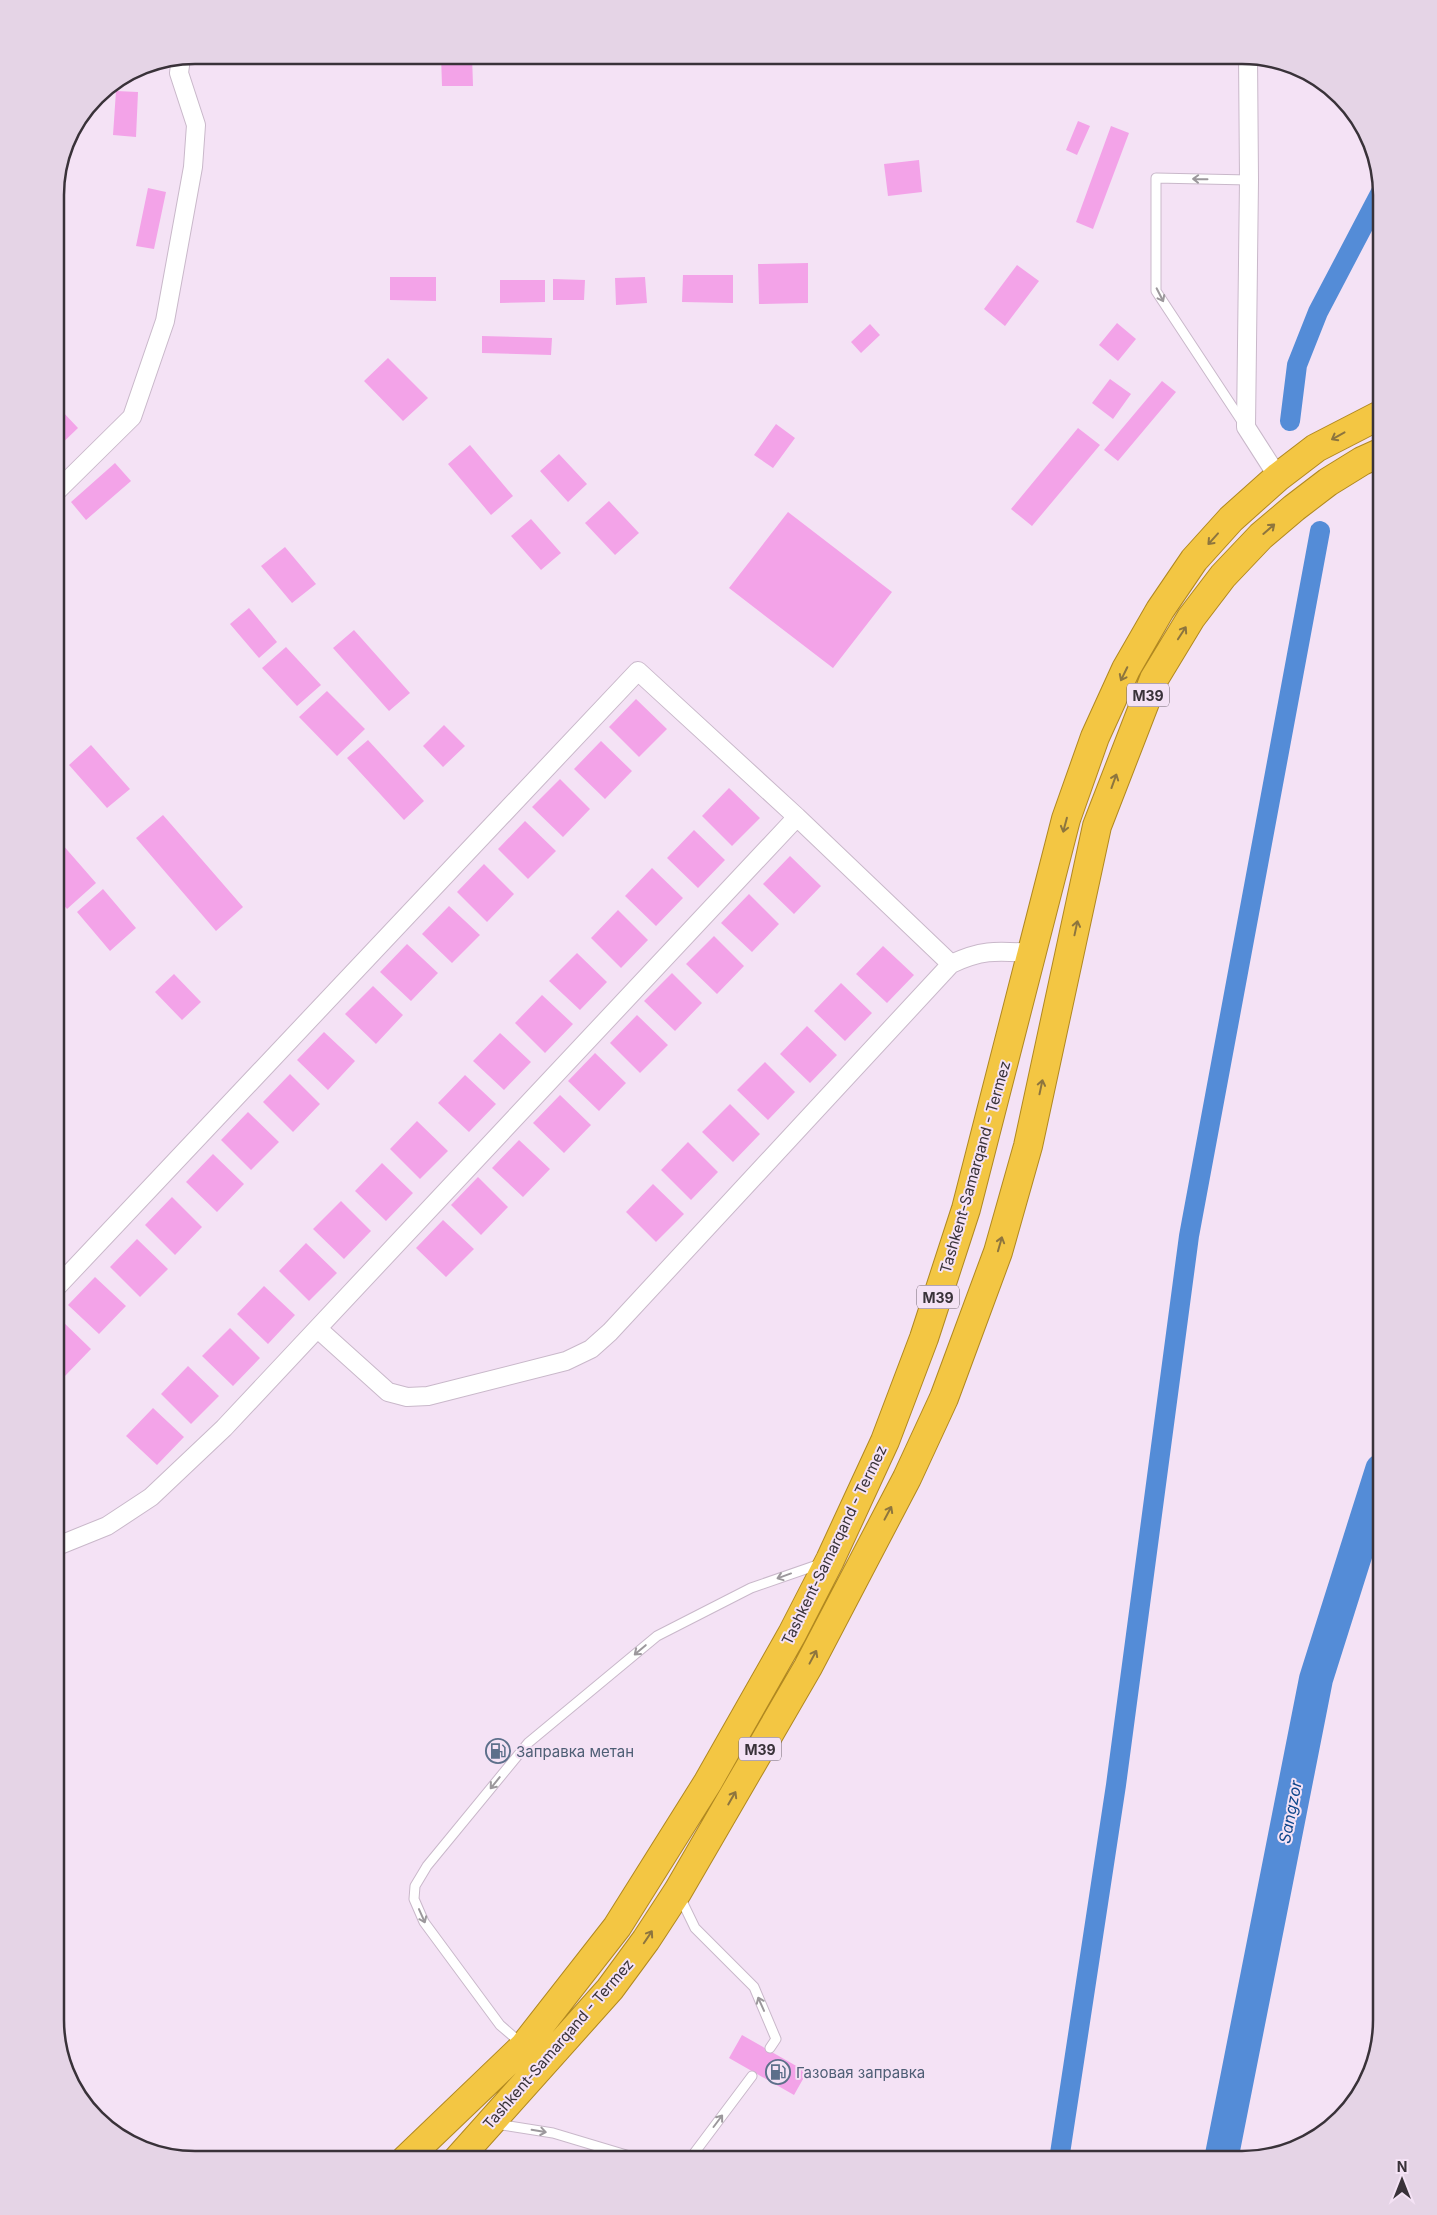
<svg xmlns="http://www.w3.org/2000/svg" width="1437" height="2215" font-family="Inter,sans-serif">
<rect width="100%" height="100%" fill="#f4e2f5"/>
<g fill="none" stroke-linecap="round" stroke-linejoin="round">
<!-- canal -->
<path stroke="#548cd7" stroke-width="20" d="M1290 421 1297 365 1318 312 1381 192
M1059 2160 1116 1785 1189 1236 1320 531"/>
<!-- river -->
<path stroke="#548cd7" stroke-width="34" d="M1221 2160 1316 1679 1382 1470"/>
</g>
<!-- building -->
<path fill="#f3a3e8" d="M441 55H472L473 86H442Z
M600 55H643L642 62 600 60Z
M652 55H686V57L652 58Z
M759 55H783V58L759 59Z
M116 91 138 92 136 137 113 135Z
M1078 121 1090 126 1077 155 1066 150Z
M1111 126 1129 133 1093 229 1076 222Z
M919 160 922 192 888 196 884 164Z
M148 188 166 192 154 249 136 246Z
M808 263V303L759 304 758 264Z
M1017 265 1039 281 1005 326 984 309Z
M683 275H733V303L682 302Z
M390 277H436V301L390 300Z
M645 277 647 303 616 305 615 278Z
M553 279 585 280 584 300H553Z
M500 280H545V302L500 303Z
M1117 323 1136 339 1118 361 1099 345Z
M870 324 880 335 861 353 851 342Z
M482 336 552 338 551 355 482 353Z
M388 358 428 398 403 421 364 381Z
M1110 379 1131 394 1113 419 1092 403Z
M1162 381 1176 392 1118 461 1104 450Z
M61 410 78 428 55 450V415Z
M776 424 795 438 773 468 754 455Z
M1078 428 1100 445 1032 526 1011 509Z
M470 445 513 496 491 515 448 464Z
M559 454 587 484 568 502 540 471Z
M115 463 131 481 86 520 71 502Z
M609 501 639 533 615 555 585 523Z
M788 512 892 592 833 668 729 588Z
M531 519 561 553 541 570 511 536Z
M285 547 316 584 292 603 261 566Z
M249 608 277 642 259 658 230 624Z
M354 630 410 693 389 711 333 648Z
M286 647 321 685 297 706 262 668Z
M327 691 365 729 337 756 299 717Z
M636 699 667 729 639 757 609 727Z
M444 725 465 746 443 767 423 746Z
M368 740 424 801 404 820 347 758Z
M601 741 632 771 605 799 574 769Z
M91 745 130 789 107 808 69 765Z
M560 779 590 809 563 837 532 807Z
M729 788 760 818 732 846 702 816Z
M163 815 243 907 216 931 136 838Z
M525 821 556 851 528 879 498 849Z
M694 830 725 860 698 888 667 858Z
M55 836 96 883 67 909 55 895Z
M790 856 821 886 794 914 763 884Z
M484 864 514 894 487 922 457 892Z
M652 868 683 898 656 926 625 896Z
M103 889 136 928 110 951 77 912Z
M749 894 779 924 752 952 721 923Z
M449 906 480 935 452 963 422 934Z
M618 910 648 940 621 968 591 938Z
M714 936 744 966 717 994 686 964Z
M407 944 438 973 411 1001 380 972Z
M883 946 914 975 887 1003 856 974Z
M577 953 607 982 580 1010 549 981Z
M672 973 702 1003 675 1031 644 1001Z
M174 974 201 1002 182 1020 155 992Z
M841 983 872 1013 845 1041 814 1011Z
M373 986 403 1015 376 1044 345 1014Z
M542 995 573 1024 545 1053 515 1023Z
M637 1015 668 1045 640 1073 610 1043Z
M807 1026 837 1055 810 1083 780 1054Z
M324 1032 355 1061 328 1090 297 1060Z
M500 1033 531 1062 504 1090 473 1061Z
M595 1053 626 1083 599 1111 568 1081Z
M765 1062 795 1092 768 1120 737 1090Z
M290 1074 320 1104 293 1132 263 1102Z
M465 1075 496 1104 469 1132 438 1103Z
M560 1095 591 1125 564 1153 533 1123Z
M730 1104 760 1134 733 1162 702 1132Z
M248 1112 279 1142 251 1170 221 1140Z
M417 1121 448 1151 420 1179 390 1149Z
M519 1140 550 1169 523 1197 492 1168Z
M688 1142 718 1172 691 1200 661 1170Z
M213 1154 244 1184 217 1212 186 1182Z
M382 1163 413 1193 386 1221 355 1191Z
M478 1177 508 1207 481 1235 451 1205Z
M653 1184 684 1214 656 1242 626 1212Z
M172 1197 202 1227 175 1255 145 1225Z
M341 1201 371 1231 344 1259 313 1229Z
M443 1220 474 1249 446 1277 416 1248Z
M137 1239 168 1269 140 1297 110 1267Z
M306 1243 337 1273 309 1301 279 1271Z
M95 1277 126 1306 99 1334 68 1305Z
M264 1286 295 1315 268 1344 237 1314Z
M60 1319 91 1349 64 1377 55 1368V1324Z
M230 1328 260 1358 233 1386 202 1356Z
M188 1366 219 1396 191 1424 161 1394Z
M153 1408 184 1437 157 1465 126 1436Z
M742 2035 807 2072 794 2095 729 2058Z"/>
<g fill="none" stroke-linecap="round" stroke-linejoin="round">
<defs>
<path id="service" d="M1243 423 1156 291V178L1249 180
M679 1895 695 1928 754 1987 776 2039 770 2048
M522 2044 500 2025 424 1922 414 1899 415 1886 427 1866 528 1743 657 1636 751 1588 823 1563
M496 2124 553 2133 643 2160
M689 2160 752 2076"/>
<path id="minor" d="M1248 55 1249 180 1246 427 1278 477
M55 493 132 417 165 321 193 167 196 125 179 73 181 58
M797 817 951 964
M318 1329 388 1392 407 1397 428 1396 566 1361 591 1349 610 1332 951 964C983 949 997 951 1032 953
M55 1547 107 1526 151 1497 224 1428 797 817 638 671 55 1289"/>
<path id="trunk" d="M405 2160 524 2046 617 1927 708 1782 792 1634 830 1560 885 1441 924 1338 966 1209 1066 819 1095 737 1126 669 1160 610 1194 560 1231 519 1278 477 1316 448 1382 414
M457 2160 610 1989 646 1940 678 1891 808 1667 907 1478 944 1398 998 1252 1028 1146 1097 826 1154 679 1191 618 1223 576 1261 536 1294 508 1328 482 1362 461 1382 452"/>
</defs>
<!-- service casing -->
<use href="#service" stroke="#c9b8ca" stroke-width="11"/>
<!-- minor casing -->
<use href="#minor" stroke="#c9b8ca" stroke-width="20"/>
<!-- trunk casing -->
<use href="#trunk" stroke="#b08821" stroke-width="30"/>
<!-- service -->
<use href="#service" stroke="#fff" stroke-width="9"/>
<!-- minor -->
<use href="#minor" stroke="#fff" stroke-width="18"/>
<!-- trunk -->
<use href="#trunk" stroke="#f3c643" stroke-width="28"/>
</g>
<!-- one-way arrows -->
<defs><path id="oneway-shaft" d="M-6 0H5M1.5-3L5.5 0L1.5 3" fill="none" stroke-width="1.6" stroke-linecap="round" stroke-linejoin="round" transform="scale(1.25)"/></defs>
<g stroke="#9c989c">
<use href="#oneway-shaft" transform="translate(1200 179) rotate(-179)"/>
<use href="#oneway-shaft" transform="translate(1160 295) rotate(63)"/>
<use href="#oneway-shaft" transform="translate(784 1576) rotate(160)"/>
<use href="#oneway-shaft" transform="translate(640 1650) rotate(140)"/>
<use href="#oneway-shaft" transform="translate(495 1783) rotate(129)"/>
<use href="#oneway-shaft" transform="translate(422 1916) rotate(66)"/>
<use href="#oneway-shaft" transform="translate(761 2004) rotate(-114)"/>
<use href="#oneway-shaft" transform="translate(718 2121) rotate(-53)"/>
<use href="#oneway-shaft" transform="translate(539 2131) rotate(9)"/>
</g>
<g stroke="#8d753e">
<use href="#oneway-shaft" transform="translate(1338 436) rotate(151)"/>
<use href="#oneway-shaft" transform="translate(1269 529) rotate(-41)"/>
<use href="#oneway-shaft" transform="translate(1213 539) rotate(132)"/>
<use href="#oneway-shaft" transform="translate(1182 633) rotate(-57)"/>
<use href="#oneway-shaft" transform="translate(1124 674) rotate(116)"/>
<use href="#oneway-shaft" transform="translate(1114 781) rotate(-70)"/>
<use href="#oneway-shaft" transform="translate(1065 825) rotate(105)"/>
<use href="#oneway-shaft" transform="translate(1076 928) rotate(-78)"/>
<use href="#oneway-shaft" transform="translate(1041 1087) rotate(-78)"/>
<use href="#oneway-shaft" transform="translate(1000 1244) rotate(-74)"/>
<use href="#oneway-shaft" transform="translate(888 1513) rotate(-62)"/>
<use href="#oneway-shaft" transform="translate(813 1657) rotate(-62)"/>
<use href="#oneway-shaft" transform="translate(732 1798) rotate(-60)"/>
<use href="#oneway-shaft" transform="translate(648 1937) rotate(-56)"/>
</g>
<!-- icons -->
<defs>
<symbol id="fuel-ring" viewBox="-11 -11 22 22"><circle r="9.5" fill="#f4e2f5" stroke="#5c6f8a" stroke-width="1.5"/><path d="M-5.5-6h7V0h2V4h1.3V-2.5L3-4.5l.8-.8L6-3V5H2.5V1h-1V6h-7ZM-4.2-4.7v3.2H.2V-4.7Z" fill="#5c6f8a"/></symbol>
</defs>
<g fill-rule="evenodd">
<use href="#fuel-ring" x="484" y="1737" width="28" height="28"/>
<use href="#fuel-ring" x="764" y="2058" width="28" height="28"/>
</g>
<g text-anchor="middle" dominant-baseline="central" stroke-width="4" stroke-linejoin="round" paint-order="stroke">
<!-- shield labels -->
<g fill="#f4e2f5" stroke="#716771" stroke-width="1">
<rect x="1127" y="683.5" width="42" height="23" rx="4"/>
<rect x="917" y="1285.5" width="42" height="23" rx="4"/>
<rect x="739" y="1737.5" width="42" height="23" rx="4"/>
</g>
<g font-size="14" font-weight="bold" fill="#393239">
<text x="1148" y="695">M39</text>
<text x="938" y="1297">M39</text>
<text x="760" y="1749">M39</text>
</g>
<!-- street labels -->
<g font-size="15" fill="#393239" stroke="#f4e2f5">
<text transform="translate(975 1167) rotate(-74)">Tashkent-Samarqand - Termez</text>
<text transform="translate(834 1545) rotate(-64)">Tashkent-Samarqand - Termez</text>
<text transform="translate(558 2044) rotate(-49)">Tashkent-Samarqand - Termez</text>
</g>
<!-- service labels -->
<g font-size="15" fill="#4e5e75" stroke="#f4e2f5" text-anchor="start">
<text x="516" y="1751">Заправка метан</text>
<text x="796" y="2072">Газовая заправка</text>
</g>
<!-- water labels -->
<g font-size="16" font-style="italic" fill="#0e478b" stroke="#f4e2f5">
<text transform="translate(1290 1812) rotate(-79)">Sangzor</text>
</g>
</g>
<!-- crop -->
<path d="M0 0H1437V2215H0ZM195 64H1242A131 131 0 0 1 1373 195V2020A131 131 0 0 1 1242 2151H195A131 131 0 0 1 64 2020V195A131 131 0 0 1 195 64Z" fill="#e5d4e6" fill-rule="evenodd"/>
<path fill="none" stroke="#393239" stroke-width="2.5" d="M195 64H1242A131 131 0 0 1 1373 195V2020A131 131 0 0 1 1242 2151H195A131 131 0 0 1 64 2020V195A131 131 0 0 1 195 64Z"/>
<!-- north arrow -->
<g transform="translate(1402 2180)" stroke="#f4e2f5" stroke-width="4" paint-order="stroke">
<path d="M0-4L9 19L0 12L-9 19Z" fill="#393239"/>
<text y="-8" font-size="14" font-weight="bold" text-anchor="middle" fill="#393239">N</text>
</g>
</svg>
